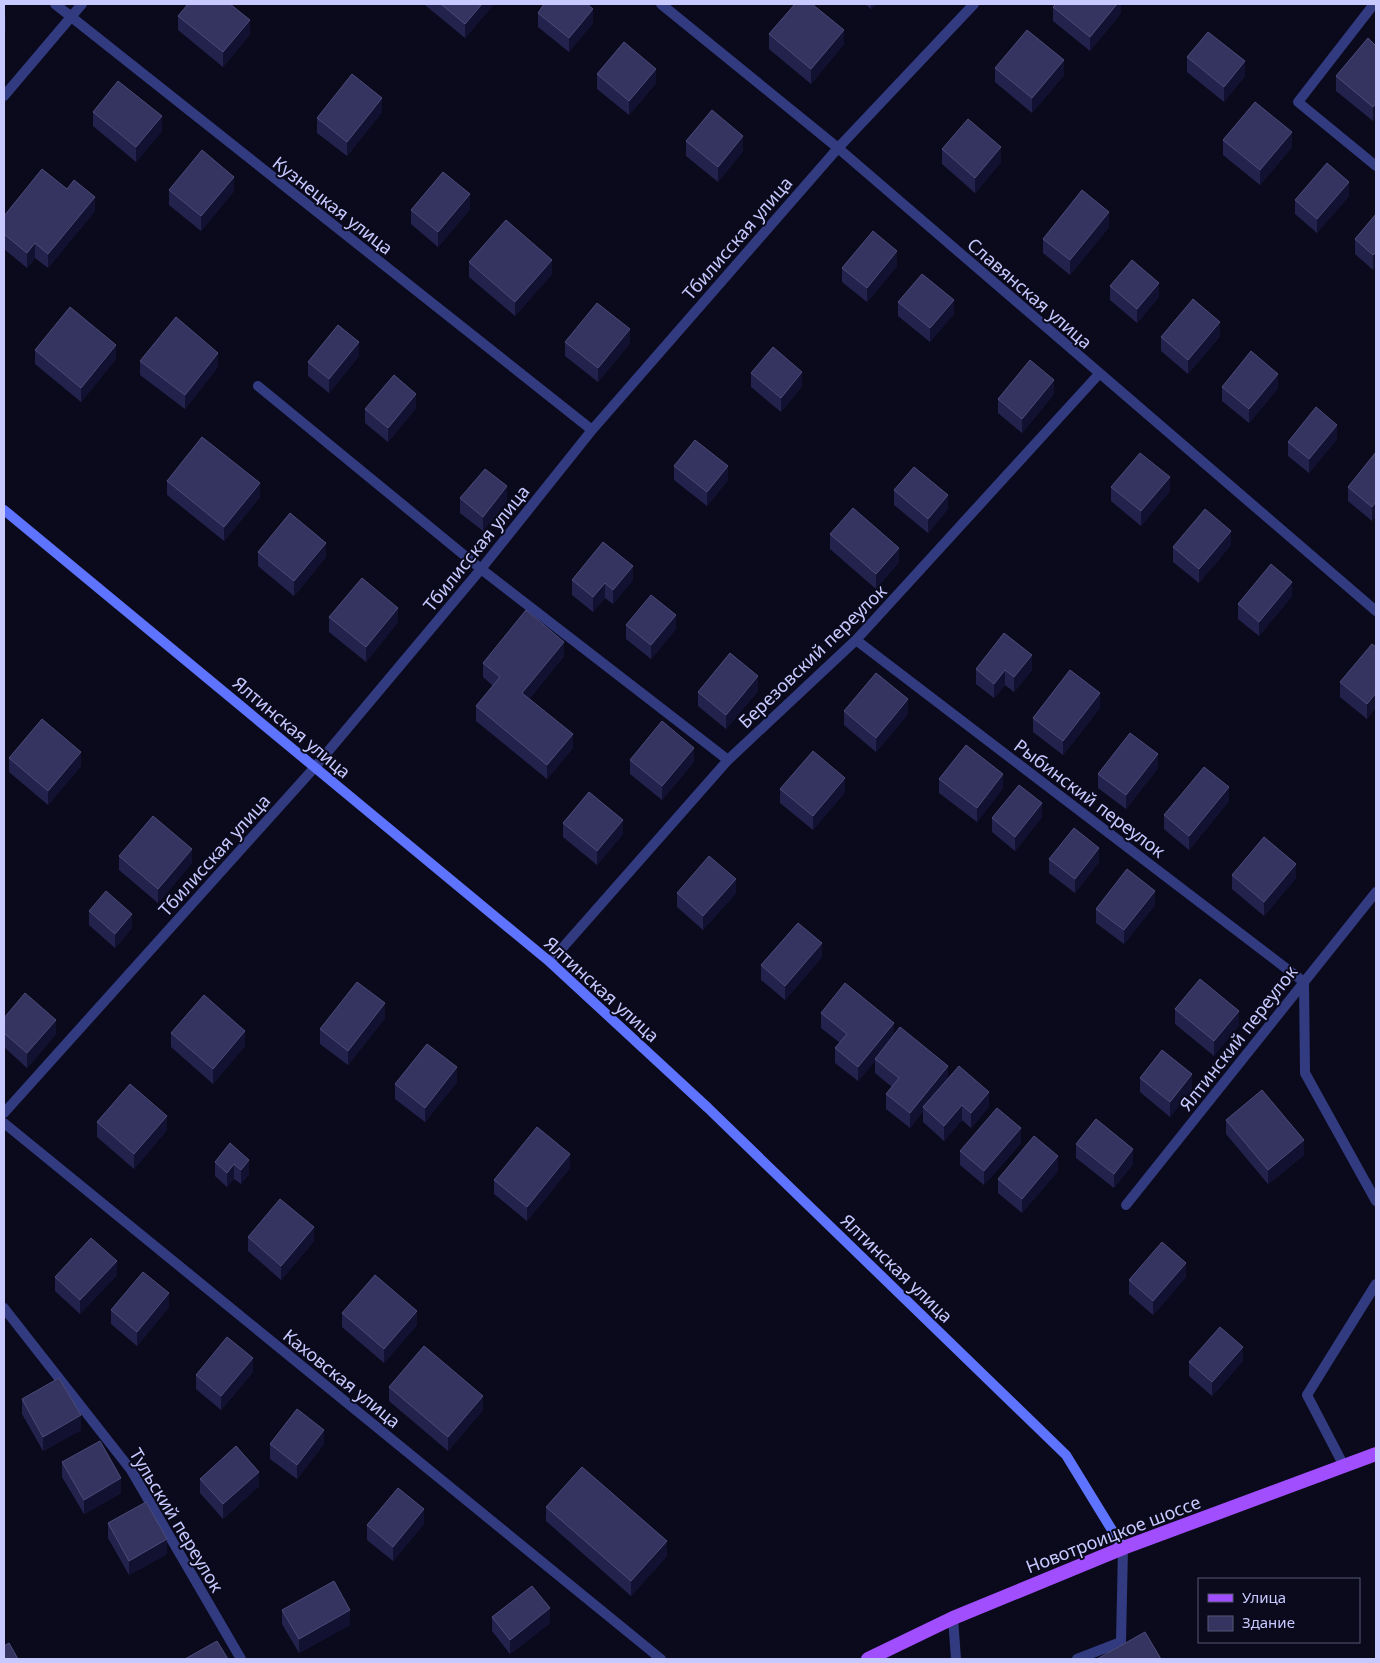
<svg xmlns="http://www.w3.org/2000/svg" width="1380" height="1663" font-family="'Noto Sans',sans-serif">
<rect width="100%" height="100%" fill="#0b0a1d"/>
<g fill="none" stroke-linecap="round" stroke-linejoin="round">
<!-- service -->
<path stroke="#323b80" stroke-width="10" d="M258 386 481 569 728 760
M1304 982 1305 1073 1376 1201
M1344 1466 1307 1395 1376 1284
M953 1618 956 1659
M1077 1659 1121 1642 1123 1548"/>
<!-- minor -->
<path stroke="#323b80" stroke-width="10" d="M55 4 592 430
M661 4 838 148 1376 611
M1374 4 1298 102 1376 166
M4 96 82 4
M856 640 1304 982
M550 962 728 760 856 640 1099 374
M4 1113 315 767 481 569 592 430 838 148 974 4
M4 1123 661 1659
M1126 1205 1376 892
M4 1308 131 1470 241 1659"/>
<!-- secondary -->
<path stroke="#5e73ff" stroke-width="10" d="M4 510 550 962 708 1108 1066 1455 1123 1548"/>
<!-- primary -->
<path stroke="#a14eff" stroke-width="14" d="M868 1659 953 1618 1123 1548 1376 1454"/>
</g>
<!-- wall -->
<path fill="#23224d" d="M425 4H494L465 38 425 5Z
M865 4H876L871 9Z
M1121 4V13L1090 51 1053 21V7Z
M538 13 593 23 569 52 538 27Z
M178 16 250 34 223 67 178 30Z
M769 34 844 44 811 84 769 49Z
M1376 46V117L1373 121 1336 91V76Z
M1187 57 1245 76 1224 102 1187 72Z
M995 68 1064 75 1032 113 995 82Z
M597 74 656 83 629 115 597 89Z
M93 112 162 131 136 162 93 126Z
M382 112 347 156 317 133V118Z
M1223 140 1292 147 1260 185 1223 155Z
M686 141 743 151 718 182 686 156Z
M942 149 1001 162 975 193 942 164Z
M169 190 234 191 201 231 169 205Z
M1349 196 1317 233 1295 214V200Z
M470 209 438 247 411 224V210Z
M95 211 48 268 35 258 27 268 4 249V216Z
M1376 214 1373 270 1355 254V239Z
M1109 227 1070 275 1043 253V239Z
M469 262 552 274 515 316 469 277Z
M897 266 867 302 842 282V268Z
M1110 286 1159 297 1137 323 1110 300Z
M898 302 954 314 930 342 898 316Z
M1220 336 1188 374 1161 351V337Z
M565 342 630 343 598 382 565 356Z
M35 350 116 359 81 402 35 364Z
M359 356 329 393 308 376V362Z
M140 361 218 367 185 409 140 375Z
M751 373 802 386 781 412 751 387Z
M1222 387 1278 388 1249 423 1222 401Z
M1054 394 1022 433 998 413V399Z
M416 408 388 442 365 423V409Z
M1337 439 1309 473 1288 456V442Z
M1376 452 1372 521 1348 501V487Z
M674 466 728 480 707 506 674 480Z
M167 481 260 497 224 541 167 495Z
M1111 487 1170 491 1141 526 1111 501Z
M894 490 948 509 928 533 894 505Z
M460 498 507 501 483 531 460 513Z
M830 534 899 562 876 589 830 549Z
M1231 545 1199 583 1173 562V547Z
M258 552 326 557 294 596 258 566Z
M572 580H633L613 604 605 598 593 612 572 595Z
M1292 596 1259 636 1238 619V604Z
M329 617 398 622 366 662 329 632Z
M626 625 676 629 651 659 626 639Z
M1376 647V707L1367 719 1340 697V682Z
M564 656 529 699 573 748 547 779 476 721V706L493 686 483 677V663Z
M976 669 1032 670 1014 692 1005 685 994 698 976 684Z
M758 691 726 729 698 706V692Z
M1100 708 1063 755 1033 732V718Z
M844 711 908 714 876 752 844 725Z
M9 758 81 766 48 805 9 772Z
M630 760 694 762 662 800 630 774Z
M1158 768 1126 809 1098 788V774Z
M939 779 1003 788 977 822 939 793Z
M780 789 845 792 813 830 780 803Z
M1229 801 1189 850 1164 829V815Z
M1042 817 1015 851 992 832V818Z
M563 823 623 834 597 865 563 837Z
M119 856 192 863 158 903 119 870Z
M1049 859 1099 862 1075 893 1049 873Z
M1232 875 1296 878 1264 916 1232 889Z
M677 893H736L703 930 677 907Z
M1155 905 1124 944 1096 923V909Z
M89 911 132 928 115 948 89 925Z
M822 957 785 1000 761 980V965Z
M1175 1009 1239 1025 1214 1056 1175 1024Z
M821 1013 894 1035 948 1078 989 1107 971 1128 962 1120 944 1141 923 1122V1111L910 1128 886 1109V1094L892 1087 875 1073V1061L858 1081 835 1063V1048L840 1043 821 1028Z
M4 1018 56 1034 27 1068 4 1047Z
M385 1018 348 1065 320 1044V1029Z
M171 1033 245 1046 213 1084 171 1047Z
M1140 1078 1192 1089 1170 1117 1140 1092Z
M457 1082 425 1122 395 1099V1084Z
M1226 1120 1304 1155 1268 1184 1226 1134Z
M97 1122 167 1130 134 1169 97 1137Z
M230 1143 249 1174 241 1184 234 1179 227 1187 215 1176V1162Z
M1021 1143 984 1185 960 1165V1151Z
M1076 1144 1133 1164 1114 1188 1076 1158Z
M570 1168 527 1221 494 1194V1180Z
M1058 1171 1022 1213 998 1193V1179Z
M248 1237 314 1241 281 1280 248 1251Z
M117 1275 80 1314 55 1291V1277Z
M1186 1277 1153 1315 1129 1294V1280Z
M169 1307 137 1346 111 1324V1310Z
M342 1313 417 1325 384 1363 342 1327Z
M1243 1361 1212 1396 1189 1376V1362Z
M253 1372 221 1410 196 1389V1375Z
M389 1387 483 1410 448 1451 389 1401Z
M22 1399 81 1430 43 1451 22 1414Z
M270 1444H324L297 1479 270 1459Z
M62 1462 121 1493 84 1514 62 1477Z
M200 1479 259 1486 223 1519 200 1493Z
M546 1507 667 1556 631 1596 546 1521Z
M108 1523 167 1554 129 1575 108 1538Z
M424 1524 393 1561 367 1540V1525Z
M282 1610 350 1625 299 1653 282 1624Z
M492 1617 550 1623 510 1654 492 1631Z"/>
<!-- shaded-wall -->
<path fill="#121132" d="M482 4H494L465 38V24Z
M871 4H876L871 9Z
M1117 4H1121V13L1090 51V37Z
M593 9V23L569 52V38Z
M6 16V30L4 34V19Z
M250 20V34L223 67V52Z
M844 30V44L811 84V69Z
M1064 60V75L1032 113V98Z
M1245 61V76L1224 102V87Z
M656 69V83L629 115V101Z
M382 98V112L347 156V142Z
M1376 103V117L1373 121V107Z
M162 116V131L136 162V147Z
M1292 132V147L1260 185V170Z
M743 136V151L718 182V167Z
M1001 147V162L975 193V178Z
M234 177V191L201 231V216Z
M1349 182V196L1317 233V219Z
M470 194V209L438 247V232Z
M95 197V211L48 268V254Z
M1109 212V227L1070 275V260Z
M35 243V258L27 268V253Z
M897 251V266L867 302V288Z
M1376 252V266L1373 270V255Z
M552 260V274L515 316V302Z
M1159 283V297L1137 323V309Z
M954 300V314L930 342V328Z
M1220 322V336L1188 374V360Z
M630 329V343L598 382V368Z
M359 342V356L329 393V379Z
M116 345V359L81 402V388Z
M218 353V367L185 409V395Z
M802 372V386L781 412V398Z
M1278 374V388L1249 423V409Z
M1054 380V394L1022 433V419Z
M416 394V408L388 442V428Z
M1337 425V439L1309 473V459Z
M728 466V480L707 506V492Z
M1170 477V491L1141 526V511Z
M260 483V497L224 541V527Z
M507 486V501L483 531V517Z
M948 495V509L928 533V519Z
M1376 502V516L1372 521V507Z
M1231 531V545L1199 583V569Z
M326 543V557L294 596V581Z
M899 548V562L876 589V574Z
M633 566V580L613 604V590Z
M1292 582V596L1259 636V622Z
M605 583V598L593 612V597Z
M398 608V622L366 662V647Z
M676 615V629L651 659V645Z
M564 642V656L522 707V693Z
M1032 655V670L1014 692V677Z
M1005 670V685L994 698V684Z
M758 676V691L726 729V715Z
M1100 693V708L1063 755V741Z
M1376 693V707L1367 719V704Z
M908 699V714L876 752V738Z
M573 734V748L547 779V765Z
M694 748V762L662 800V786Z
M81 752V766L48 805V791Z
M1158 754V768L1126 809V795Z
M1003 774V788L977 822V808Z
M845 778V792L813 830V816Z
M1229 787V801L1189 850V836Z
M1042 803V817L1015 851V837Z
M623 820V834L597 865V851Z
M1099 848V862L1075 893V879Z
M192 849V863L158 903V889Z
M1296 864V878L1264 916V902Z
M736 879V893L703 930V916Z
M1155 891V905L1124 944V930Z
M132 914V928L115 948V934Z
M822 943V957L785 1000V986Z
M385 1003V1018L348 1065V1051Z
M1239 1011V1025L1214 1056V1041Z
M56 1020V1034L27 1068V1053Z
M894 1023V1037L875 1059V1061L858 1081V1067Z
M245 1031V1046L213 1084V1069Z
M948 1066V1080L923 1107V1111L910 1128V1113Z
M457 1067V1082L425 1122V1108Z
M1192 1074V1089L1170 1117V1102Z
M989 1092V1107L971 1128V1113Z
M962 1105V1120L944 1141V1126Z
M167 1116V1130L134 1169V1154Z
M1021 1128V1143L984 1185V1171Z
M1304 1140V1155L1268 1184V1170Z
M1133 1149V1164L1114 1188V1174Z
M570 1154V1168L527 1221V1207Z
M1058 1156V1171L1022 1213V1199Z
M249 1160V1174L241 1184V1170Z
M234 1164V1179L227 1187V1173Z
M314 1227V1241L281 1280V1266Z
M117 1261V1275L80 1314V1300Z
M1186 1263V1277L1153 1315V1301Z
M169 1293V1307L137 1346V1332Z
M417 1311V1325L384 1363V1349Z
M1243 1347V1361L1212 1396V1382Z
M253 1358V1372L221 1410V1396Z
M483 1396V1410L448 1451V1437Z
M81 1415V1430L43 1451V1437Z
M324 1430V1444L297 1479V1465Z
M259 1472V1486L223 1519V1504Z
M121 1478V1493L84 1514V1500Z
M424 1509V1524L393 1561V1547Z
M167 1539V1554L129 1575V1561Z
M667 1541V1556L631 1596V1581Z
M550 1608V1623L510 1654V1640Z
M350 1610V1625L299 1653V1639Z"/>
<!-- building -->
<path fill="#353460" stroke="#4c4b79" d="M188 4H230L250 20 223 52 178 16Z
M441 4H482L465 24Z
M544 4H587L593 9 569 38 538 13Z
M795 4H812L844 30 811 69 769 34Z
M1056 4H1117L1090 37 1053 7Z
M1027 30 1064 60 1032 98 995 68Z
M1208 32 1245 61 1224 87 1187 57Z
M1368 38 1376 46V103L1373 107 1336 76Z
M624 42 656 69 629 101 597 74Z
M352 74 382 98 347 142 317 118Z
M118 81 162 116 136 147 93 112Z
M1255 102 1292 132 1260 170 1223 140Z
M712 110 743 136 718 167 686 141Z
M968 119 1001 147 975 178 942 149Z
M202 150 234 177 201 216 169 190Z
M1327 163 1349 182 1317 219 1295 200Z
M42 169 67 189 74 180 95 197 48 254 35 243 27 253 4 234V216Z
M443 172 470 194 438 232 411 210Z
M1082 190 1109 212 1070 260 1043 239Z
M1376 214V252L1373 255 1355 239Z
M506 220 552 260 515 302 469 262Z
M873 231 897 251 867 288 842 268Z
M1132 260 1159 283 1137 309 1110 286Z
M922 274 954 300 930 328 898 302Z
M1193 299 1220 322 1188 360 1161 337Z
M597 303 630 329 598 368 565 342Z
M70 307 116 345 81 388 35 350Z
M176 317 218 353 185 395 140 361Z
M338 325 359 342 329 379 308 362Z
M773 347 802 372 781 398 751 373Z
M1251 351 1278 374 1249 409 1222 387Z
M1030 360 1054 380 1022 419 998 399Z
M394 375 416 394 388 428 365 409Z
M1316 407 1337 425 1309 459 1288 442Z
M202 437 260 483 224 527 167 481Z
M695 440 728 466 707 492 674 466Z
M1376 452V502L1372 507 1348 487Z
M1140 453 1170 477 1141 511 1111 487Z
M914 467 948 495 928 519 894 490Z
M485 469 507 486 483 517 460 498Z
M853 508 899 548 876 574 830 534Z
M1205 509 1231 531 1199 569 1173 547Z
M290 513 326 543 294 581 258 552Z
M603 542 633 566 613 590 605 583 593 597 572 580Z
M1271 564 1292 582 1259 622 1238 604Z
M362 578 398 608 366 647 329 617Z
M651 595 676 615 651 645 626 625Z
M526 610 564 642 522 693 573 734 547 765 476 706 500 677 483 663Z
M1004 633 1032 655 1014 677 1005 670 994 684 976 669Z
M1372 644 1376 647V693L1367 704 1340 682Z
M730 653 758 676 726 715 698 692Z
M1070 670 1100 693 1063 741 1033 718Z
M876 673 908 699 876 738 844 711Z
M42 719 81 752 48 791 9 758Z
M662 721 694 748 662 786 630 760Z
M1130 733 1158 754 1126 795 1098 774Z
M966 745 1003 774 977 808 939 779Z
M813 751 845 778 813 816 780 789Z
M1204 767 1229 787 1189 836 1164 815Z
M1019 785 1042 803 1015 837 992 818Z
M589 792 623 820 597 851 563 823Z
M153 816 192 849 158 889 119 856Z
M1074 828 1099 848 1075 879 1049 859Z
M1264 837 1296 864 1264 902 1232 875Z
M709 856 736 879 703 916 677 893Z
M1127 869 1155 891 1124 930 1096 909Z
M106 891 132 914 115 934 89 911Z
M798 923 822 943 785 986 761 965Z
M1200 979 1239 1011 1214 1041 1175 1009Z
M357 982 385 1003 348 1051 320 1029Z
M845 983 894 1023 858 1067 835 1048 847 1034 821 1013Z
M25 993 56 1020 27 1053 4 1033V1018Z
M204 995 245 1031 213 1069 171 1033Z
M900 1027 948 1066 910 1113 886 1094 899 1078 875 1059Z
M427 1044 457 1067 425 1108 395 1084Z
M1162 1050 1192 1074 1170 1102 1140 1078Z
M959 1066 989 1092 971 1113 962 1105 944 1126 923 1107Z
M130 1084 167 1116 134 1154 97 1122Z
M1262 1090 1304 1140 1268 1170 1226 1120Z
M997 1108 1021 1128 984 1171 960 1151Z
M1096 1119 1133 1149 1114 1174 1076 1144Z
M537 1127 570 1154 527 1207 494 1180Z
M1034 1136 1058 1156 1022 1199 998 1179Z
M230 1143 249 1160 241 1170 234 1164 227 1173 215 1162Z
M280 1199 314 1227 281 1266 248 1237Z
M91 1238 117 1261 80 1300 55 1277Z
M1162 1242 1186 1263 1153 1301 1129 1280Z
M143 1272 169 1293 137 1332 111 1310Z
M375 1275 417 1311 384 1349 342 1313Z
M1220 1327 1243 1347 1212 1382 1189 1362Z
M227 1337 253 1358 221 1396 196 1375Z
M424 1346 483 1396 448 1437 389 1387Z
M59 1378 81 1415 43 1437 22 1399Z
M297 1409 324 1430 297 1465 270 1444Z
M100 1441 121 1478 84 1500 62 1462Z
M236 1446 259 1472 223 1504 200 1479Z
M582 1467 667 1541 631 1581 546 1507Z
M398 1488 424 1509 393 1547 367 1525Z
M146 1502 167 1539 129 1561 108 1523Z
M334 1581 350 1610 299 1639 282 1610Z
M532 1586 550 1608 510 1640 492 1617Z
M1145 1632 1161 1659H1097Z
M217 1641 228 1659H185Z
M9 1643 18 1659H4V1646Z"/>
<g text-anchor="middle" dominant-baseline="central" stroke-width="4" stroke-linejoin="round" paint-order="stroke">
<!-- street labels -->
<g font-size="18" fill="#c7c9ff" stroke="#0b0a1d">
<text transform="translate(333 205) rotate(38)">Кузнецкая улица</text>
<text transform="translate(737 238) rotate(-49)">Тбилисская улица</text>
<text transform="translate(1030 293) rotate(41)">Славянская улица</text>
<text transform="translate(476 548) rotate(-51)">Тбилисская улица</text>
<text transform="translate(812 656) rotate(-44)">Березовский переулок</text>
<text transform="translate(292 727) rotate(40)">Ялтинская улица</text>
<text transform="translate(1090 798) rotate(37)">Рыбинский переулок</text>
<text transform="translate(214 855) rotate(-48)">Тбилисская улица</text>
<text transform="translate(602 989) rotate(42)">Ялтинская улица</text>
<text transform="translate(1238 1038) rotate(-52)">Ялтинский переулок</text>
<text transform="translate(897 1268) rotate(44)">Ялтинская улица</text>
<text transform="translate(342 1378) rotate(39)">Каховская улица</text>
<text transform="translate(177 1520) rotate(59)">Тульский переулок</text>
<text transform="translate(1113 1534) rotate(-21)">Новотроицкое шоссе</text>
</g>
</g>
<!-- border -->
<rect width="1380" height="1663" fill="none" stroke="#c7c9ff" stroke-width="10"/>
<!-- legend -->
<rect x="1198" y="1578" width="162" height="65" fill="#0b0a1d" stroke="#565677"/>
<rect x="1208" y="1594" width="25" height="8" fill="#a14eff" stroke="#565677"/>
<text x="1242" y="1603" font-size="15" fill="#c7c9ff">Улица</text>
<rect x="1208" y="1616" width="25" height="15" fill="#353460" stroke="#565677"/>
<text x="1242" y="1628" font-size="15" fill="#c7c9ff">Здание</text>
</svg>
